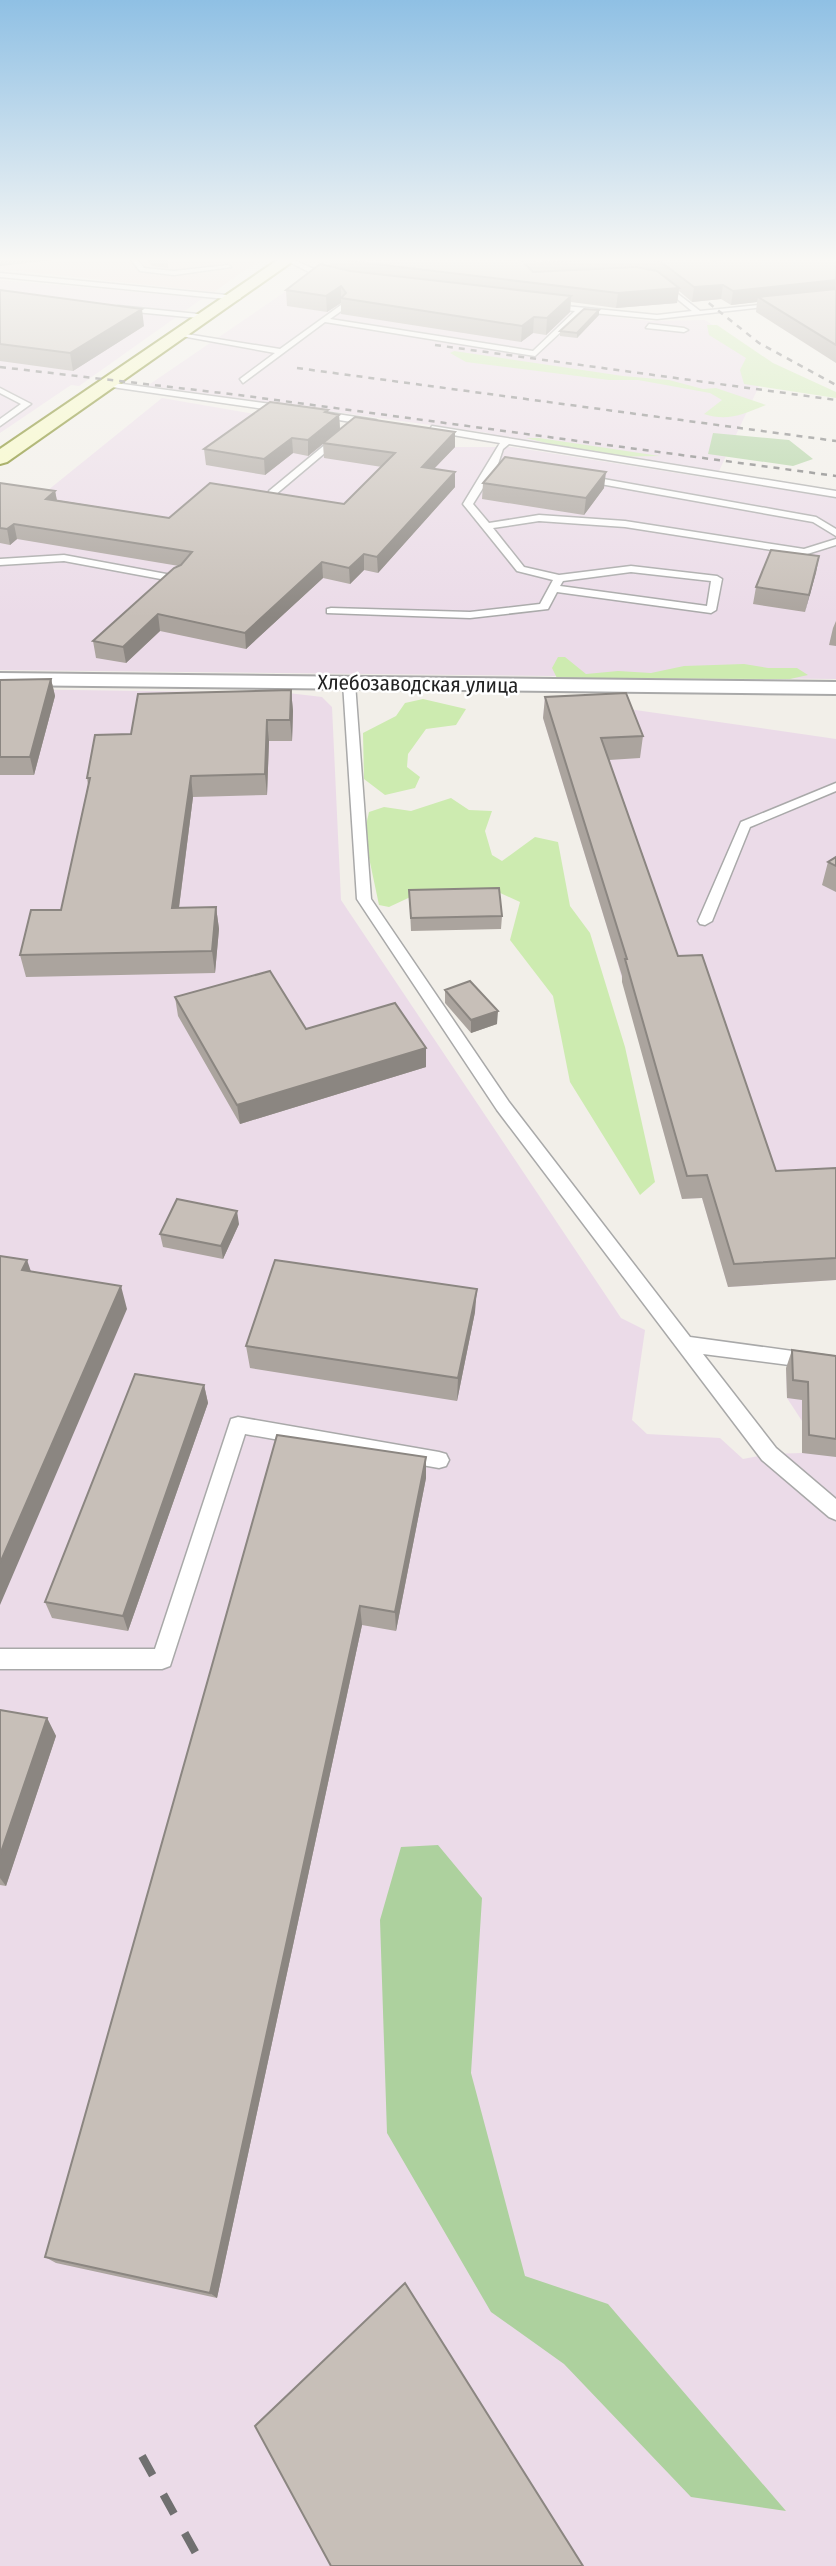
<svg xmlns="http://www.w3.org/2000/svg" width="836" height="2566" font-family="'Fira Sans Condensed',sans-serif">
<rect width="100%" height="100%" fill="#f2efe9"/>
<!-- commercial -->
<path fill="#f2dad9" d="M0 259H261L214 292 0 269Z"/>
<!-- industrial -->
<path fill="#ebdbe8" d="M304 279 649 321 705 320 769 365 719 471 508 440 488 433 147 386Z
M0 280 114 290 203 298 79 386 71 385 0 433Z
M162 398 363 433 455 447H512L836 498V679L0 670V489L42 495Z
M0 689 288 693 322 697 332 707 341 900 621 1318 645 1330 632 1420 647 1434 720 1438 743 1459 769 1454 802 1453V1421L787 1398 786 1368 836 1374V2566H0Z
M545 697 836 739V1280L728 1287 702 1198 682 1199 614 950 543 718Z"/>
<!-- grass -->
<path fill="#cdebb0" d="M707 325H717L773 363 836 392V398L744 384 740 370 746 358 709 335Z
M454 351 623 376 669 380 703 389 716 388 766 405C744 414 728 422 704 414L722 400 710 393 638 380H609L466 362 450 353Z
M526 438H539L660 456 601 457Z
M558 657H565L586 674 618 671 651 673 684 666 744 664 768 668H797L808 675 790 679 557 678 552 668Z
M423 699 466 709 456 725 426 729 408 754 407 767 420 777 415 788 385 795 364 779 363 733 396 716 405 703Z
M451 798 469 810 492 811 485 831 492 855 502 861 535 837 558 842 570 906 590 933 625 1047 655 1182 640 1195 570 1082 553 996 510 940 520 902 498 892 419 893 389 907 379 905 364 834 369 812 384 807 411 811Z"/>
<!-- forest -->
<path fill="#add19e" d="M713 433 789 440 813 459 793 466 708 454Z
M438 1845 482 1898 471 2073 525 2276 608 2304 786 2511 691 2497 564 2364 491 2312 387 2133 380 1920 401 1847Z"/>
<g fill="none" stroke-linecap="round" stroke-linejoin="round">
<defs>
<path id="lane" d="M130 259H137L144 268 174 271 228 265 231 267 174 275 140 271Z
M292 259 336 279 333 281 319 277 285 260Z
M0 273 237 296 241 298 237 300 0 277Z
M661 281 700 311 778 303 782 305 657 319 582 312 535 356 325 322 243 383 240 379 275 353 176 335 180 333 280 349 341 305 344 309 330 319 533 351 575 311 548 308 545 304 657 315 692 311 659 284Z
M118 306 208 315 212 317 208 319 115 310Z
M649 324 684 328 688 330 684 332 646 328Z
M108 382 286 406 290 409 286 412 105 386Z
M0 388 31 404 0 426V419L21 404 0 393Z
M317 411 376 420 380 423 376 426 314 416Z
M432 426 836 491V497L509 444 503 449 498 464 473 504 489 523 539 515 625 521 804 549 836 539V545L804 555 625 527 539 521 493 528 524 567 559 575 631 566 717 576 722 579 716 610 711 613 557 592 548 609 470 618 327 613V609L331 608 470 612 540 604 553 580 517 571 463 504 500 443 429 431ZM631 572 711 581 707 606 560 586 563 581Z
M338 434 345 436 275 495H269V491Z
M581 475 816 517 836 529V536L813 522 578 480V476Z
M64 555 177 576 182 579 177 582 64 561 0 565V559Z
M349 680 355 683 371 899 509 1102 690 1337 836 1357V1371L703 1354 776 1448 836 1499V1520L829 1517 762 1460 497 1110 357 899 343 683Z
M836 783V791L750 827 712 921 705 925 700 924 698 921 741 822Z
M238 1417 439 1452 446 1454 449 1460 446 1466 439 1468 245 1434 170 1666 162 1669H0V1649H155L229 1425 231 1419Z"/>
<path id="street" d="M0 673 836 682V694L0 685Z"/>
<path id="secondary" d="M279 259H296L7 462 0 464V449Z"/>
</defs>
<!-- lane casing -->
<use href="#lane" stroke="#a9a9a9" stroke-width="3"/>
<!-- street casing -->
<use href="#street" stroke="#a9a9a9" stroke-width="4"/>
<!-- secondary casing -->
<use href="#secondary" stroke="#707d05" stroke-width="4"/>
<!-- lane -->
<use href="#lane" fill="#fff" fill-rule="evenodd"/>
<!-- street -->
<use href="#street" fill="#fff" fill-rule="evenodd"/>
<!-- secondary -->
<use href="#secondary" fill="#f7fabf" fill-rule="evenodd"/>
<!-- rail-far1 -->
<path stroke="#707070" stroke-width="2.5" stroke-dasharray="6 6" stroke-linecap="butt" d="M690 288 759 343 836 385
M435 345 836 400
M0 367 239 395 836 476
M297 368 836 441"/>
<!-- rail -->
<path stroke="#707070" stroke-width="8" stroke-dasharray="22 22" stroke-linecap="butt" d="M142 2456 203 2566"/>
</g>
<!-- wall -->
<path fill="#aba49e" d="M147 259H168V268L152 266Z
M330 259H836V363L756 312 757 302 731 305 721 299 692 302 679 291 677 303 616 308 571 302 570 312 546 335 533 333 521 342 341 314V303L327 312 287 306 286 290 330 266Z
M0 290 144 326 73 371 0 361Z
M599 315 577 338 560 336V331Z
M328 413 339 415 340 429 455 432V447L434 469 455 472V487L378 573 364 570 350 584 323 578 246 649 160 631 126 663 96 658 93 641 179 566 17 539 10 545 0 543V483L55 491 57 500 169 518 344 504 382 467 324 458 323 444 308 456 293 453 265 475 206 465 204 449Z
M483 483 604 488 584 515 482 499Z
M819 556 805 612 753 604 756 587Z
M836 621V646L829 645 833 628Z
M51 679 55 696 34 775H0V680Z
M291 690 293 711 292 741H269L267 795 193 797 179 908 216 907 219 929 215 973 26 977 20 955 61 910 88 785 87 778 131 734Z
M545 697 643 736 640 758 609 760 678 956 776 1171 836 1168V1280L728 1287 702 1198 682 1199 622 982V976L543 718Z
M836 857V892L822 885 828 862Z
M409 890 502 916 501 929 411 931Z
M445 990 497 1024 471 1033 445 1003Z
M175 997 306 1029 426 1048V1067L240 1124 178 1016Z
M239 1224 223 1259 163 1247 160 1234Z
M475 1312 457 1401 250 1368 246 1346Z
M792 1350 836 1356V1457L802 1453V1400L787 1398 786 1368Z
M204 1385 208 1403 128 1631 52 1618 45 1602Z
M426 1457V1478L396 1631 362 1625 217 2298 56 2263 45 2257Z
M0 1710 47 1718 56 1736 6 1886 0 1885Z"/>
<!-- shaded-wall -->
<path fill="#8b8681" d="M0 259H62L0 266Z
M836 280V294L758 297 757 302 731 305 733 291Z
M723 285 721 299 692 302 694 287Z
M341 286V303L327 312 326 296Z
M679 288 677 303 616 308 618 293Z
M571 296 570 312 546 335 547 318Z
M142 309 144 326 73 371 70 353Z
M599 310V315L577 338V333Z
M534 317 533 333 521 342 522 326Z
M328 410 329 423 339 415 340 430 308 456V440L325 412Z
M455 432V447L421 482 422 467Z
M292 438 293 453 265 475 264 459Z
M455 472V487L378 573 377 557Z
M606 472 604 488 584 515 586 498Z
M55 491 58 507 46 499Z
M14 524 17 539 10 545 7 529Z
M364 554V570L350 584 349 568Z
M819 556 816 573 805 612 809 595Z
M322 562 323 578 246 649 245 633Z
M158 614 160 631 126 663 123 647Z
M51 679 55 696 34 775 30 757Z
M291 690 293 711 292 741 290 720Z
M267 720 269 741 267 795 265 774Z
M191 776 193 797 176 930 172 908Z
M216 907 219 929 215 973 212 951Z
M498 1011 497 1024 471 1033V1020Z
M426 1048V1067L240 1124 237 1105Z
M237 1211 239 1224 223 1259 221 1246Z
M27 1260 35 1283 22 1270Z
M121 1286 127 1309 0 1605V1563Z
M477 1289 475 1312 457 1401 458 1378Z
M204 1385 208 1403 128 1631 123 1616Z
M426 1457V1478L396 1631 395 1612Z
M360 1606 362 1625 217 2298 210 2293Z
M47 1718 56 1736 6 1886 0 1878V1855Z"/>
<!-- building -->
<path fill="#c7bfb8" stroke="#8b8681" stroke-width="2" d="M333 259H520L533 272 636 267 657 271 679 288 618 293Z
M532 259H618L536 263Z
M642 259H711L713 261 724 259H836V280L733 291 723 285 694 287 661 262Z
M320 264 350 271 571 296 547 318 534 317 522 326 341 298 346 293 341 286 326 296 286 290Z
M836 289V345L758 297Z
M0 290 142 309 70 353 0 344Z
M584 309 599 310 577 333 560 331Z
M270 402 328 410 325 412 339 415 308 440 292 438 264 459 204 449Z
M355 417 455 432 422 467 455 472 377 557 364 554 349 568 322 562 245 633 158 614 123 647 93 641 174 568 181 565 192 552 14 524 7 529 0 528V483L55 491 46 499 169 518 210 483 344 504 395 453 323 443Z
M505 457 606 472 586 498 483 483Z
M771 550 819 556 809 595 756 587Z
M51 679 30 757H0V680Z
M291 690 290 720H267L265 774 191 776 172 908 216 907 212 951 20 955 31 910H61L90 778H87L95 735 131 734 138 694Z
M626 693 643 736 601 738 678 956 702 955 776 1171 836 1168V1258L734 1264 707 1175 687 1176 625 959H627L545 697Z
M836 857V866L828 862Z
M499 888 502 916 411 918 409 890Z
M270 971 306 1029 395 1003 426 1048 237 1105 175 997Z
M470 981 498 1011 471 1020 445 990Z
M177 1199 237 1211 221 1246 160 1234Z
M0 1256 27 1260 22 1270 121 1286 0 1563Z
M275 1260 477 1289 458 1378 246 1346Z
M792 1350 836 1356V1439L809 1435 808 1382 793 1380Z
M135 1374 204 1385 123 1616 45 1602Z
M277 1435 426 1457 395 1612 360 1606 210 2293 45 2257Z
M0 1710 47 1718 0 1855Z
M405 2283 583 2566H331L255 2426Z"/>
<!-- sky -->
<linearGradient id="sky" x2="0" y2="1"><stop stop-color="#8fc0e4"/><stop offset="0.42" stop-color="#f9f8f5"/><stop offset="1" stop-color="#f9f8f5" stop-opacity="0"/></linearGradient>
<rect width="836" height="618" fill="url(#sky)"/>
<g text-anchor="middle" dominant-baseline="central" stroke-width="5" stroke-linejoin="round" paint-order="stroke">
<!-- far-street labels -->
<g font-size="21" fill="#222" stroke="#fff">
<text transform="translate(418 684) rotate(1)">Хлебозаводская улица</text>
</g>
</g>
</svg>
